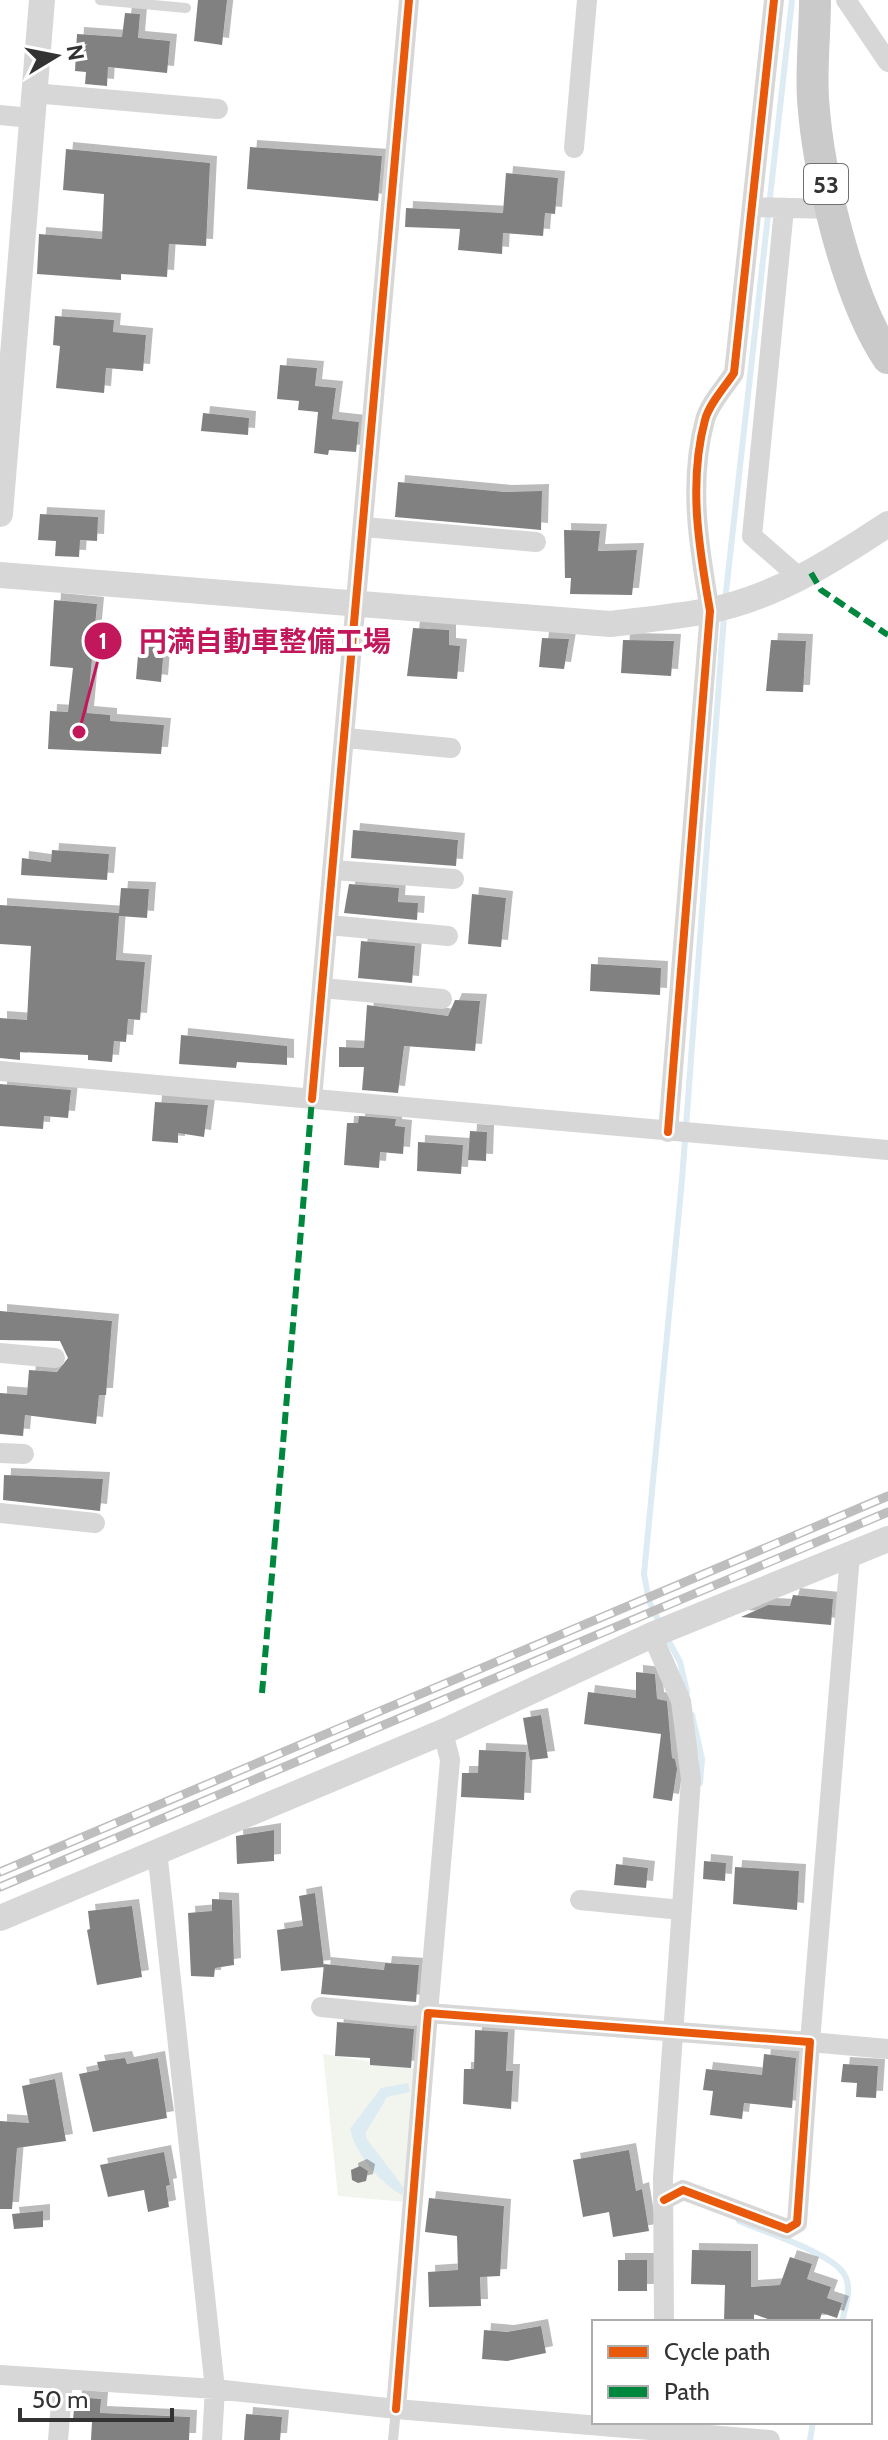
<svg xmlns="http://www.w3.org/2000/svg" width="888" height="2440" font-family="Cabin,'Noto Sans JP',sans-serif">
<defs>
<filter id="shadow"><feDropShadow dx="7" dy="-7" stdDeviation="0" flood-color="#0004"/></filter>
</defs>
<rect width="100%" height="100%" fill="#fff"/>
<!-- green -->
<path fill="#f1f5ed" d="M323 2054 416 2069 406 2202 338 2196Z"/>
<!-- water -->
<path fill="#ddebf3" d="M408 2083 410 2092 387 2097 366 2132V2138L404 2188 402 2195C380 2183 355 2153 350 2129L381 2088Z"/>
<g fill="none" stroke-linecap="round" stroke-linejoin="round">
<!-- stream -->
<path stroke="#ddebf3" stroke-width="6" d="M725 601 792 0
M661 1626 649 1601 644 1574 682 1180 724 616
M666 1636 680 1662 687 1692
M692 1715 702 1759 700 1783
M739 2221C762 2231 832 2253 844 2274 853 2288 845 2307 842 2322
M810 2440 813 2422"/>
</g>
<!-- building -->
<path fill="#818181" filter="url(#shadow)" d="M198 0H227L222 45 194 41Z
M125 13 140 14 138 38 170 41 167 73 108 67 107 86 85 84 86 72 75 71 77 34 122 37Z
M250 147 382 156 378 201 247 189Z
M66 149 210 163 206 246 169 244 167 277 121 274V280L37 274 39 234 102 239 104 194 63 190Z
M506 173 558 178 555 214 545 213 543 236 503 233 502 254 458 250 460 229 405 227 406 208 503 213Z
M55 316 114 320 113 332 146 335 143 371 106 368 104 393 56 388 60 346 53 345Z
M280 365 317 368 315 386 336 388 332 419 359 422 356 452 329 450 328 455 314 453 318 412 298 410 299 401 277 399Z
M203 413 249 418 248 435 201 431Z
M398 482 505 492 542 491 541 530 395 517Z
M40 514 98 517 97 541 80 540 79 557 55 556 56 541 38 540Z
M564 530 600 531 598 551 637 550 632 595 570 594 571 578H565Z
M54 600 97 604 87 713 110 715V721L164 725 161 754 48 749 50 711 68 712 73 668 50 666Z
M413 628 449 630V645L460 646 457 679 407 676Z
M140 632 165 634 161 682 136 679Z
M542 638 569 639 564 669 539 667Z
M623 640 674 641 671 676 621 673Z
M771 640 806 641 803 692 766 691Z
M353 830 458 840 456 866 351 858Z
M52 850 109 854 107 880 21 875 22 858 51 862Z
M349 884 399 888 398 902 418 903 417 920 344 913Z
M121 888 149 889 147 918 119 916 116 960 145 962 140 1020 128 1019 126 1042 114 1041 112 1062 88 1060V1055L20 1052V1060L0 1058V1018L27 1020 31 946 0 944V905L119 913Z
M472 894 506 898 501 947 468 944Z
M361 941 415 946 412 983 358 978Z
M591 964 661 968 660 995 590 991Z
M455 1000 480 1001 475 1051 404 1046 398 1093 362 1090 364 1067H339V1047L364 1048 367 1005 448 1016Z
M181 1035 287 1046V1065L237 1062 236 1068 179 1064Z
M0 1084 71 1090 68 1118 44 1116 43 1129 0 1126Z
M155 1102 208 1105 204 1137 178 1133V1143L152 1141Z
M359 1116 396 1119 395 1126 405 1127 403 1154 380 1152 379 1168 344 1165 347 1123H358Z
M470 1131 487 1132 486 1161 468 1160Z
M418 1142 463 1145 461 1174 417 1171Z
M0 1311 112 1321 106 1395H99L96 1424 25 1415 23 1436 0 1434V1393L27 1395 29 1370 57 1372 68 1358 60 1341 0 1340Z
M4 1475 103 1479 100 1511 3 1500Z
M793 1595 833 1599 831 1625 741 1617 768 1605 790 1606Z
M636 1672 655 1674 657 1699 667 1701 672 1758 675 1759 677 1769 672 1801 653 1798 661 1734 584 1724 588 1692 636 1698Z
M541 1715 548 1758 530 1760 523 1718Z
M479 1750 526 1752 524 1800 461 1797 462 1773H478Z
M274 1830V1861L237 1864 236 1836Z
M704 1861 726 1863 725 1881 703 1879Z
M616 1864 648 1868 646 1888 614 1885Z
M735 1867 799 1871 797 1910 733 1904Z
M315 1893 324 1967 281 1971 277 1930 303 1926 299 1896Z
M212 1899 232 1900 234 1965 215 1968 214 1977 191 1976 188 1913 212 1911Z
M132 1906 142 1977 97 1985 87 1930 90 1929 88 1911Z
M385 1963 419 1965 416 2002 321 1994 324 1964 384 1970Z
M337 2022 414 2029 411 2068 370 2065V2058L335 2056Z
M475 2030 508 2032 506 2071H513L511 2109 463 2104 464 2069H474Z
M764 2054 796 2058 792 2108 744 2103 742 2119 710 2115 713 2091 703 2090 706 2069 762 2075Z
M125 2058 127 2064 158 2058 167 2118 93 2132 79 2074 99 2070 97 2062Z
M843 2064 878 2066 876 2098 856 2097 857 2083 841 2082Z
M55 2079 66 2141 17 2148 12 2209H0V2121L29 2123 22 2086Z
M629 2150 636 2191 642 2189 649 2231 613 2237 609 2212 583 2217 573 2160Z
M164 2152 170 2185 166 2186 169 2207 148 2212 144 2190 108 2197 100 2165Z
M360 2166 368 2171 366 2181 358 2183 352 2180 351 2170Z
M429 2198 504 2206 500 2276 480 2277 481 2306 429 2307 428 2272 458 2270 457 2236 425 2232Z
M43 2211V2227L14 2229 12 2214Z
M692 2250 751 2251V2287L780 2285 790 2257 812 2264 807 2279 831 2287 827 2298 842 2303 837 2318 822 2313 819 2322H776L754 2314V2322H724L725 2285 691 2284Z
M618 2260H647V2291H618Z
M541 2326 546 2353 507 2361 482 2359 484 2330 507 2332Z
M75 2397 101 2399 100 2413 190 2417 189 2440H91L92 2422 73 2420Z
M246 2414 282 2417 280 2440H244Z"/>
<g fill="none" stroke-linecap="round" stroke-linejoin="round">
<!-- service -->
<path stroke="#d7d7d7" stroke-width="10" d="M100 0 186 8
M393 2440 396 2409"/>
<!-- minor -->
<path stroke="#d7d7d7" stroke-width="20" d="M846 0 888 62
M33 93 218 109
M0 115 30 118
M574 148 587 0
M754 207 832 209
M784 209 752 536 800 578
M364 527 536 542
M346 738 451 748
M333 870 454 879
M328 925 448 936
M322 988 442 999
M0 1071 888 1150
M312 1099 409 0
M668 1132 710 611C699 548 688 483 705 420 709 404 725 387 734 373L774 0
M0 1353 55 1358
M0 1453 24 1454
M0 1513 95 1523
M850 1555 810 2042 888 2049
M652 1635 681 1701 691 1779 663 2177 664 2322
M157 1850 215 2389 212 2440
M580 1900 681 1910
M321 2007 413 2016 428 2013 450 1760 443 1732
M0 2375 215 2389 396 2409 770 2440
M396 2409 428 2013 810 2042 797 2223 787 2229 683 2190 664 2200
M58 2440 63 2379"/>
<!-- tertiary -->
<path stroke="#d7d7d7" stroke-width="26" d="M0 514 42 0
M0 575 610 624C642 620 675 617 707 611 775 598 832 561 888 524
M0 1918 443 1732 652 1635 888 1539"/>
<!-- primary -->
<path stroke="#cacaca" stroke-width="32" d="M815 0C815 32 811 67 813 99 818 172 847 297 888 358"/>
<defs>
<path id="rail" d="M0 1872 888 1496
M0 1887 888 1512"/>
</defs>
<!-- rail casing -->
<use href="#rail" stroke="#bebebe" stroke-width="9"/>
<!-- rail -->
<use href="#rail" stroke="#fff" stroke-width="6" stroke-dasharray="18" stroke-linecap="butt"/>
<!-- quiet -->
<path stroke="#00873e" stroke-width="6" stroke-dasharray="12 6" stroke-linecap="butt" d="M811 573 821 590 888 635
M262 1693 312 1099"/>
<defs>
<path id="cycleway" d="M312 1099 409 0
M668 1132 710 611C699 548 688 483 705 420 709 404 725 387 734 373L774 0
M396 2409 428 2013 810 2042 797 2223 787 2229 683 2190 664 2200"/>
</defs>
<!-- cycleway casing -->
<use href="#cycleway" stroke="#fff" stroke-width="13"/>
<!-- cycleway -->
<use href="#cycleway" stroke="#e8590c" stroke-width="8"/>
</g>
<g text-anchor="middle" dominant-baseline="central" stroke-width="8" stroke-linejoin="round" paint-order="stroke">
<!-- shield labels -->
<rect fill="#fff" stroke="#707070" stroke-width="2" x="804" y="164" width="44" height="40" rx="6"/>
<g font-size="24" font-weight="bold" fill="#333">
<text x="826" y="184">53</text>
</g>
</g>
<!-- callouts -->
<path fill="none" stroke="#c2185b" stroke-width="3" d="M79 732L103 641"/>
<g fill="#c2185b" stroke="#fff" stroke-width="3">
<circle cx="79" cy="732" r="8"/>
<circle cx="103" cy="641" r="20"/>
</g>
<g font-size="24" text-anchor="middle" font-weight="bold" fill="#fff">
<text x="103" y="649">1</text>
</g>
<g font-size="28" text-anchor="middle" font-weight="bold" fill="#c2185b" stroke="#fff" stroke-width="8" stroke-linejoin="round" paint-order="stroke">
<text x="265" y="651">円満自動車整備工場</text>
</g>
<!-- legend -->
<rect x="592" y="2320" width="280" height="104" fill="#ffffff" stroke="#adadad" stroke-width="2"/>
<rect x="608" y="2346" width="40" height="12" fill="#e8590c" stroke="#adadad" stroke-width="2"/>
<text x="664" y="2360" font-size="24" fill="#333333">Cycle path</text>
<rect x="608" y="2386" width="40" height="12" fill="#00873e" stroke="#adadad" stroke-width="2"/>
<text x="664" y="2400" font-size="24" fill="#333333">Path</text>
<!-- north arrow -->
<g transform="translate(56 56) rotate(80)" stroke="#ffffff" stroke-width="6" paint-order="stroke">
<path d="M0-6L14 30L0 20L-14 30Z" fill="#333333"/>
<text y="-12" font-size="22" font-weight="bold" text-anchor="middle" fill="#333333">N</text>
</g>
<!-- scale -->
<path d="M20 2408v12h152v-12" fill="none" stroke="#333333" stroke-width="4"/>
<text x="32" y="2408" font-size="24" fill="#333333" stroke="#ffffff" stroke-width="6" paint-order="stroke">50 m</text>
</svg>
